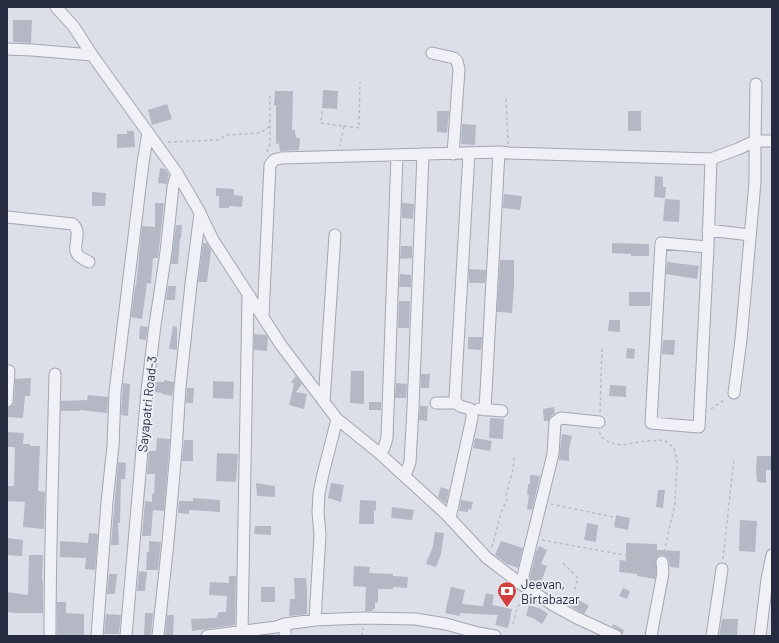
<svg xmlns="http://www.w3.org/2000/svg" width="779" height="643" font-family="Barlow,sans-serif">
<rect width="100%" height="100%" fill="#dddfe8"/>
<!-- building -->
<path fill="#b4b8c4" d="M13 20H32L31 43 13 42Z
M323 90 338 91 337 109 322 108Z
M275 91H293L292 130H295L296 138H300L299 150 280 151 279 143 276 144V105H274Z
M167 104 172 119 152 125 148 110Z
M437 111H449L447 133 437 132Z
M628 111H641V131H628Z
M462 124 476 125 475 145 461 144Z
M127 131H134L135 147 117 148V134H127Z
M160 168 165 169 169 174 167 184 158 183Z
M655 176 663 177V187H666L665 198 654 197Z
M216 188 234 189V195L243 196 242 207 229 206V208H219V196H216Z
M92 192 106 193 105 206H92Z
M504 194 522 196 520 210 503 208Z
M665 199 680 200 679 222 663 221Z
M155 203H164L158 258H153L151 284 147 283 142 319 131 317 135 288V286H136L142 226 155 227Z
M402 203 414 204 413 219 402 218Z
M176 225H182L181 238H180L178 264H171Z
M203 243H207L211 250 207 282H198Z
M612 243 649 244V256H631V254L612 253Z
M401 246H412V258L400 259Z
M500 260H514V286L512 313 497 312Z
M667 262 699 266 697 279 666 274Z
M469 269 486 270 485 283H469Z
M400 274 411 275V287H399Z
M168 286H176L175 300H166Z
M629 292H650V306H629Z
M399 301H410L409 328H398Z
M609 320H620V332L608 331Z
M140 326 148 327 146 340 139 339Z
M173 326 177 327V350L169 349Z
M254 334 266 335 268 337 267 351 254 350Z
M468 337H482L481 350 468 349Z
M663 340H675L674 355 662 354Z
M627 348 635 349 634 359 626 358Z
M351 371H364V404L350 403Z
M421 374H430L429 388H421Z
M296 376 302 384 296 392 307 394 304 409 289 405 294 384 291 382Z
M31 378 30 396H25L23 418 8 417V408L13 405 14 402 15 379Z
M164 380 174 382 172 396 162 394V393L154 392 155 382H164Z
M213 381 234 382 233 399 213 398Z
M123 383 130 384 128 416 121 415Z
M396 383 407 384 406 398H395Z
M610 385 626 386V397L609 396Z
M187 388H194L193 403H186Z
M88 395 108 397 107 413 80 410V411H61V401L87 400Z
M369 402H381V410H369Z
M420 406H428L427 421 419 420Z
M554 407 555 413 551 416 548 421H544L543 409Z
M490 418 504 419 503 439 489 438Z
M7 432 24 433 23 444H30V446H40L38 491 45 492 44 529 23 527 25 502 7 501V486H14L15 447H7Z
M562 434 572 436 569 449V461L559 460Z
M157 438 170 439 164 511 153 510 151 536H142L145 501 152 502V494H154L155 474H147L149 451H156Z
M475 438 492 441 490 451 473 448Z
M184 440H193V461H182Z
M217 453 238 454 236 482 216 481Z
M757 456H772V470H766V483L757 482 756 470Z
M118 462 126 463 125 479H121L120 523H118L119 545H111Z
M530 475 540 476 532 510 527 509 529 495H527L528 484H530Z
M256 483 275 486V497L257 496Z
M331 483 344 485 341 502 328 498Z
M441 487 449 490 446 504 438 497Z
M658 490H665L663 508 656 507Z
M193 498 220 500V512L189 510V514L178 513 179 501H193Z
M360 500 376 501V511L374 510V524H359Z
M461 500 473 502 471 510 468 509V512L459 511Z
M392 507 414 510 412 520 391 518Z
M616 515 630 518 628 530 614 527Z
M740 520 757 521 755 552 739 551Z
M587 523 598 525 596 542 584 540Z
M255 526H271V535L254 534Z
M435 532 444 533 441 554 436 567 426 564 433 546Z
M89 533 98 534 95 570 85 569 86 558 60 557V541L88 543Z
M7 538 23 540 22 556 7 555Z
M149 541 161 542 158 570H146L147 552H149Z
M501 541 523 548 518 568 507 564 495 555Z
M626 543 657 544V550L680 551 679 568 670 567 668 558 665 556 662 555 658 556 656 559V573L655 579 637 576V574L619 572 620 560 626 561Z
M539 546 547 550 541 564 547 566 540 585 529 581 536 552Z
M29 555H43L42 580H43V613H16L7 612V592L28 595Z
M354 566 370 567 369 573 393 574V576L408 577 407 588 393 587V589H378V603L375 602V609H373L372 611H365L366 587 353 586Z
M139 571 147 572 145 591H137Z
M109 574H117L115 594H107Z
M229 576H236L235 625 192 631 191 619 216 618 219 612H226L227 596 209 595 210 582 229 583Z
M294 578H306L307 590V614L289 616 290 599H295Z
M261 587H275V602H261Z
M451 587 465 590 462 604 483 606 486 593 494 595 492 605 512 609 508 628 495 625 498 615 460 613V616L445 613Z
M623 588 630 591 627 599 619 596Z
M572 596 589 606 584 614 567 604Z
M57 602H66V613L84 614V636H57Z
M529 605 541 609 548 614 542 624 533 618 526 616Z
M145 613H153L151 636H144Z
M106 614 121 615 119 634H104Z
M167 615H174L173 636H165Z
M722 619H738L737 636H719Z
M613 624 624 630 623 634 619 630 612 626Z"/>
<g fill="none" stroke-linecap="round" stroke-linejoin="round">
<defs>
<path id="minor" d="M56 7 74 27 92 55 177 173 198 209 213 240 281 345 337 419 378 452 446 514 487 558 521 584 553 605 577 618 616 636
M7 49 32 50 92 55
M432 53 454 58 457 61 459 69 453 154
M7 217 73 224C83 233 71 247 78 255 80 258 86 260 89 262
M708 230 750 235
M708 247 699 427 651 423 661 243 708 247 711 159
M263 317 270 165 274 160 281 158 499 152 508 153 711 159 738 149 755 141H772
M7 371H9L7 401
M734 393 741 340 755 182V141L756 84
M324 402 335 235
M436 403H456
M479 409 502 411
M485 410 499 152
M378 452 384 448 387 438 397 155
M405 476 410 462 413 408 423 154
M450 518 472 418V412L470 409 460 406 456 403 455 397 469 153
M521 584 553 454 555 422 561 418 599 422
M315 620 320 535 318 512 319 493 323 474 337 419
M285 624V636
M242 632 246 410 248 294
M50 636C50 549 53 461 55 374
M97 636 107 502 113 446 115 392 143 163 148 132
M126 636 147 391 155 325 166 252 173 187 177 173
M158 636 168 542 176 451 180 387 191 284 200 213
M207 636 276 627 285 624 315 620 363 618 415 619 446 624 478 633 495 636
M651 636 663 573 662 562
M712 636 722 569
M760 636 767 579 772 555"/>
</defs>
<!-- minor casing -->
<use href="#minor" stroke="#a2a5b2" stroke-width="13"/>
<!-- path -->
<path stroke="#b7bac3" stroke-width="1.5" stroke-dasharray="3 3" stroke-linecap="butt" d="M39 7 45 8
M506 99 508 144
M322 111 321 123 344 126 340 146
M344 126 359 128 360 82
M168 142 218 140 227 135 260 133 270 126
M267 152 270 144V93
M711 409 726 399
M600 412 602 347
M600 432V436L610 443 623 445 645 441 664 440 674 448 677 462 675 503 664 552
M551 504 613 517
M542 540 652 560
M492 547 501 513 507 499 506 495 513 469 514 457
M723 559 734 458
M563 563 578 578 575 588V592
M513 624 517 608 524 598
M362 636 363 628"/>
<!-- minor -->
<use href="#minor" stroke="#f0f1f6" stroke-width="11"/>
</g>
<!-- icons -->
<defs>
<symbol id="bank-pin" viewBox="-11 -11 22 30"><path d="M0 17L-7.5 6A9.5 9.5 0 1 1 7.5 6Z" fill="#d23f3d" stroke="#eceff5"/><path d="M-6-4H6V4H-6ZM0-2.3a2.3 2.3 0 1 0 0 4.6a2.3 2.3 0 1 0 0-4.6Z" fill="#fff"/></symbol>
</defs>
<g fill-rule="evenodd">
<use href="#bank-pin" x="496" y="580" width="22" height="30"/>
</g>
<g text-anchor="middle" dominant-baseline="central" stroke-width="3.5" stroke-linejoin="round" paint-order="stroke">
<!-- street labels -->
<g font-size="13" fill="#262b3f" stroke="#eceff5">
<text transform="translate(147 404) rotate(-84)">Sayapatri Road-3</text>
</g>
<!-- poi labels -->
<g font-size="13" fill="#262b3f" stroke="#eceff5" text-anchor="start">
<text x="521" y="584">Jeevan,<tspan x="521" dy="15">Birtabazar</tspan></text>
</g>
</g>
<!-- border -->
<rect width="779" height="643" fill="none" stroke="#262b3f" stroke-width="16"/>
</svg>
